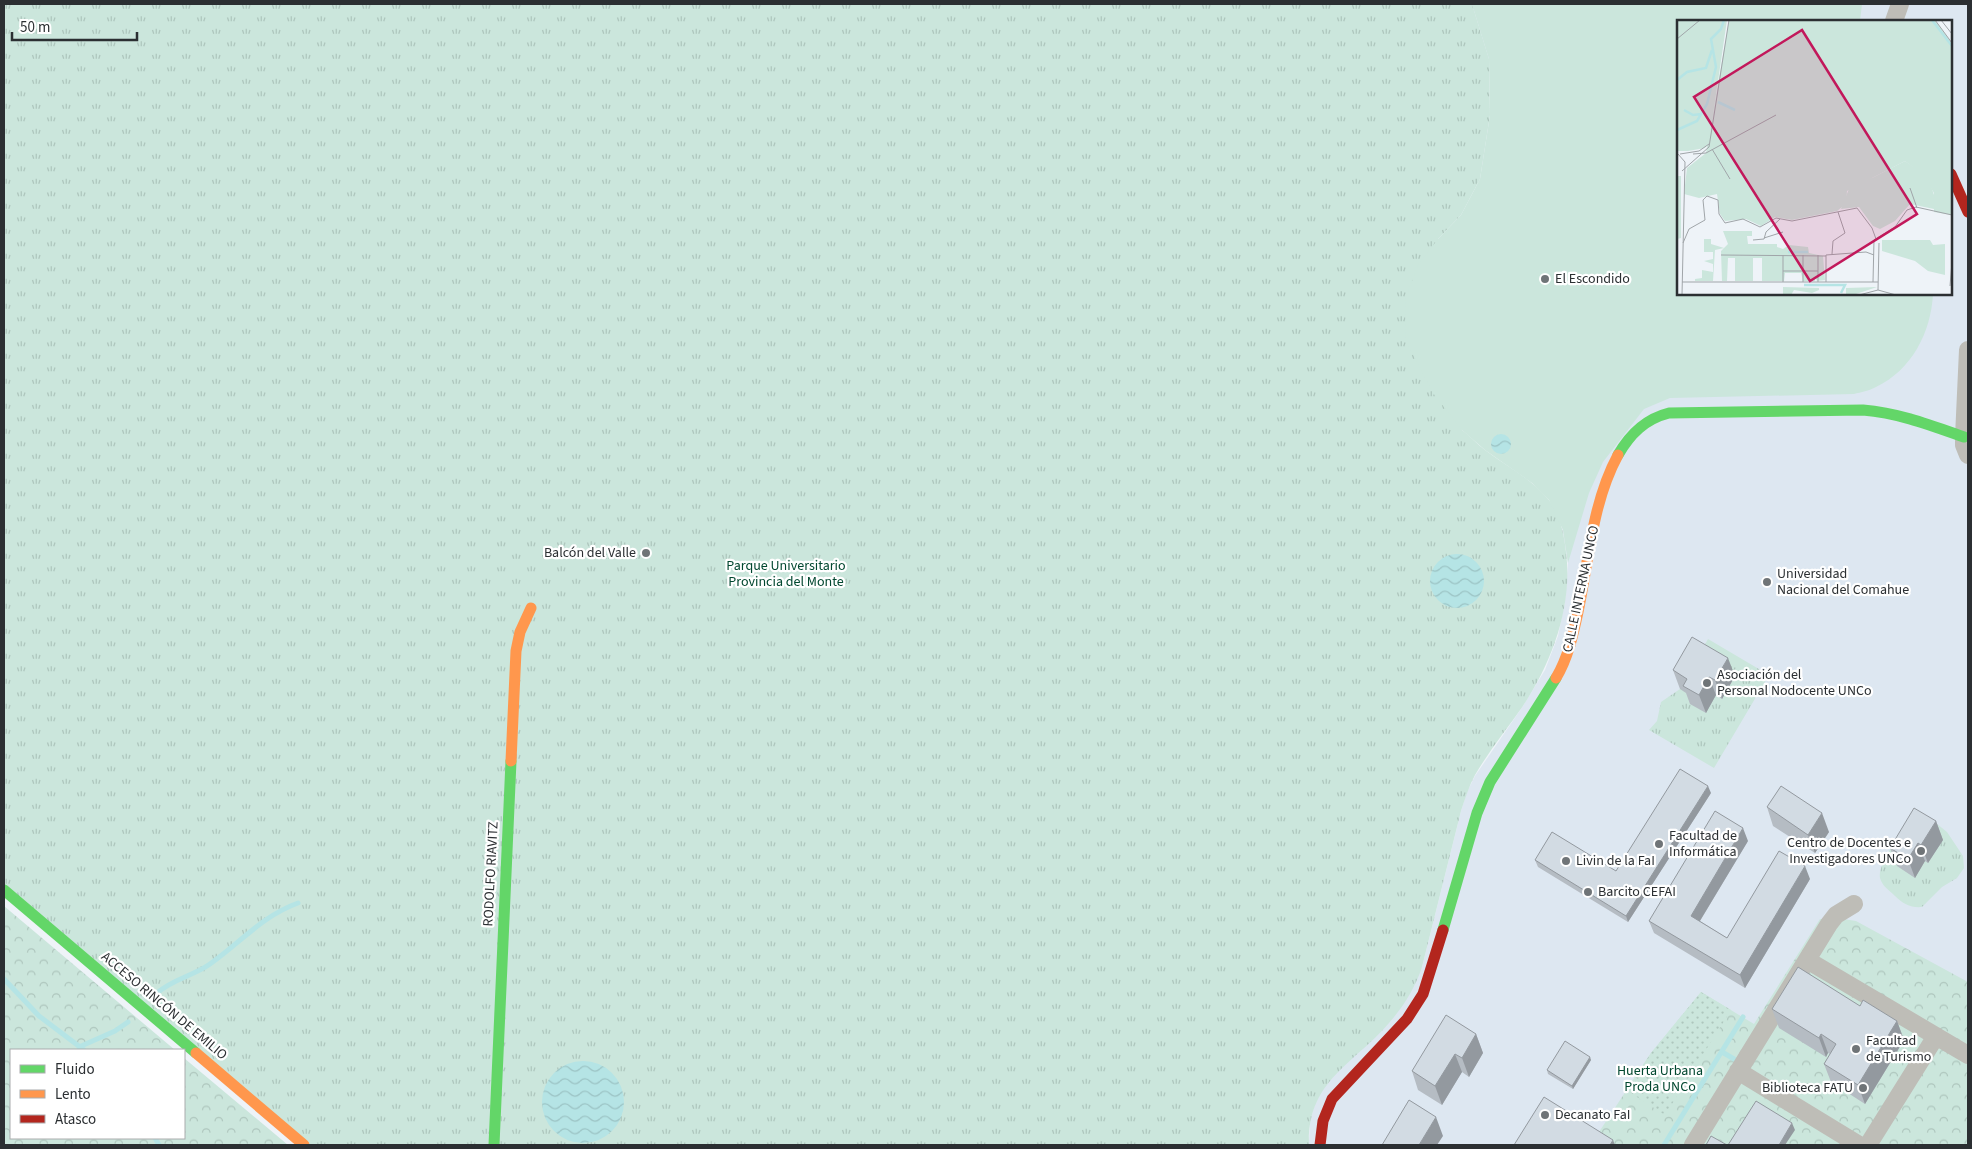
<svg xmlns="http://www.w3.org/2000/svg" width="1972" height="1149" font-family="'Source Sans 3',sans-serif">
<defs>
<pattern id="grass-tufts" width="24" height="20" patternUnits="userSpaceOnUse" patternTransform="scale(1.25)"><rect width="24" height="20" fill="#cbe6dc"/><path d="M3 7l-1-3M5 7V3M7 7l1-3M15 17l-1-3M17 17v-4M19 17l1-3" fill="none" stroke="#aec6bd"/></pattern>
<pattern id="park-crowns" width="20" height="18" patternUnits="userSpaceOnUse" patternTransform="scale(1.25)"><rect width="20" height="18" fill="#cbe6dc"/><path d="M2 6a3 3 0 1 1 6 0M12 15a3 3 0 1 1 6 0" fill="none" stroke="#aec6bd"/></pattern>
<pattern id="garden-dots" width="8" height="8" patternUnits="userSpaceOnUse" patternTransform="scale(1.25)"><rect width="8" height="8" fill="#cbe6dc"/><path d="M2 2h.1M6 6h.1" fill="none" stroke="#aec6bd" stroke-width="1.8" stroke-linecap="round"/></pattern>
<pattern id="water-waves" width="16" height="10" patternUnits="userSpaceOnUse" patternTransform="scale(1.25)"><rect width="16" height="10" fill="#b5e4e5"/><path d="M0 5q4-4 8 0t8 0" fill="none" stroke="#9cc4c5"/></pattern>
</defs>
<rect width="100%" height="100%" fill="#eef3f8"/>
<!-- built -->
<path fill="#dde7f1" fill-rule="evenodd" d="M1472 4H1968V1145H1309L1310 1121 1315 1104 1323 1089 1422 967 1461 811 1467 792 1475 776 1523 706 1545 670 1558 636 1565 601 1568 563 1489 59ZM1678 21H1951V294H1678Z"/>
<!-- grass -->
<path fill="url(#grass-tufts)" d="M4 4H1472L1489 59 1490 115 1480 179 1461 215 1438 239 1462 430C1470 436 1477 444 1485 450 1506 466 1531 478 1548 499 1560 513 1564 534 1566 552 1573 606 1552 662 1523 706 1507 729 1489 751 1475 775 1469 786 1465 799 1461 811L1422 967C1415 988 1404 1006 1389 1023 1353 1065 1307 1081 1309 1145H304L4 890Z
M1708 639 1769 675 1714 768 1649 730 1657 721 1661 702 1680 689Z
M1909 818 1931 819 1947 832 1963 856 1964 868 1957 878 1942 887 1922 907C1911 908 1903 904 1895 896 1889 890 1882 886 1880 878 1877 865 1902 831 1909 818Z"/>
<!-- park -->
<path fill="url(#park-crowns)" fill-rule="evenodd" d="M4 906 175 1050H11V1138H184V1058L288 1145H4Z
M1820 919H1843L1856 921 1968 982V1145H1613L1597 1135 1651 1053 1701 992 1754 1024ZM1805 986 1887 1029 1904 1040 1843 1062 1828 1053Z"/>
<!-- garden -->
<path fill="url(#garden-dots)" d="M1701 992 1731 1010 1665 1115 1626 1090 1651 1053Z"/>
<!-- pitch -->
<path fill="#cbe6dc" d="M1472 4H1862L1860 21H1678V294H1933C1931 332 1912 370 1876 387 1869 391 1861 392 1854 394L1670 398 1644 409 1603 462 1589 493 1568 563 1563 530 1549 500 1532 483 1485 450 1462 430 1433 393 1405 339 1406 297 1418 265 1438 239 1461 215 1480 179 1490 115 1489 59Z"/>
<!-- water -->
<path fill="url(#water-waves)" d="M1491 444a10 10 0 1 1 20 0a10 10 0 1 1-20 0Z
M1430 581a27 27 0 1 1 54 0a27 27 0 1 1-54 0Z
M542 1102a41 41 0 1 1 82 0a41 41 0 1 1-82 0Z"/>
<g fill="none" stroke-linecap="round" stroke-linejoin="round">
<!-- stream -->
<path stroke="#b5e4e5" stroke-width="5" d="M4 979 39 1016 84 1050
M157 993C173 979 193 976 210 964 240 943 262 916 298 903
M79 1047 115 1031 128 1022
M1722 1052 1734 1059
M155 1138 159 1145
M1664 1145 1743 1017"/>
<!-- street -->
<path stroke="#bebdb7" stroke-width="18" d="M1894 21 1900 4
M1968 350 1964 437V445L1968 455
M1807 960 1968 1055
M1738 1071 1859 1145
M1693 1145 1829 924 1836 915 1854 904
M1868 1145 1936 1036"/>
<!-- fast -->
<path stroke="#63d668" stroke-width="11" d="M1618 455C1630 434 1645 419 1669 413L1863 410C1899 413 1930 425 1964 437
M4 890 196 1053
M1443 930 1477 813 1490 782 1556 678
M494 1145 511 761"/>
<!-- slow -->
<path stroke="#ff974d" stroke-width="11" d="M1556 678C1568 658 1573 635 1578 612 1589 560 1592 503 1618 455
M511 761 516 651 520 632 531 608
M196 1053 304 1145"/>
<!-- jam -->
<path stroke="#b3261e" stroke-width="11" d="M1951 174 1968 212
M1320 1145 1323 1121 1332 1099 1407 1019 1423 994 1443 930"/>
</g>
<!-- wall -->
<path fill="#b5bcc3" d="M1673 670 1735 676 1722 699 1716 695 1706 713 1690 704 1686 693 1680 689Z
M1711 793 1628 922 1538 867 1535 860 1616 871Z
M1767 807 1829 832 1815 853 1773 826Z
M1936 821 1943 840 1928 863 1925 861 1915 878 1897 866 1890 848Z
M1748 841 1700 921 1727 938 1810 879 1745 988 1654 933 1649 921Z
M1860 1006 1897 1021 1904 1040 1865 1104 1831 1082 1824 1064 1830 1054 1828 1053 1826 1057 1779 1028 1772 1009Z
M1476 1034 1483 1053 1469 1077 1462 1072 1442 1105 1418 1090 1412 1071Z
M1591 1060 1573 1089 1548 1074 1547 1070Z"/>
<!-- shaded-wall -->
<path fill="#93999f" d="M1728 658 1735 676 1722 699 1715 680Z
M1709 677 1716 695 1706 713 1699 695Z
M1708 786 1711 793 1628 922 1626 916Z
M1822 813 1829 832 1815 853 1808 835Z
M1936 821 1943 840 1928 863 1921 845Z
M1743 828 1748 841 1695 929 1691 916Z
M1918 843 1925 861 1915 878 1908 859Z
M1805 866 1810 879 1745 988 1740 975Z
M1897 1021 1904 1040 1865 1104 1858 1085Z
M1476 1034 1483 1053 1469 1077 1462 1058Z
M1821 1034 1828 1053 1826 1057 1819 1038Z
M1455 1054 1462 1072 1442 1105 1435 1086Z
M1590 1057 1591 1060 1573 1089 1572 1086Z
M1436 1117 1443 1136 1437 1145H1419Z
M1792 1123 1795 1130 1785 1145H1779Z
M1613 1140 1615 1145H1610Z"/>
<!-- building -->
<path fill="#d2dbe3" stroke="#93999f" d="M1692 637 1728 658 1715 680 1709 677 1699 695 1683 686 1687 679 1673 670Z
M1680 769 1708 786 1626 916 1535 860 1552 832 1616 871Z
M1781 786 1822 813 1808 835 1767 807Z
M1914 808 1936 821 1921 845 1918 843 1908 859 1890 848Z
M1715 811 1743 828 1691 916 1727 938 1779 851 1805 866 1740 975 1649 921Z
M1798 967 1860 1006 1863 1000 1897 1021 1858 1085 1824 1064 1836 1044 1821 1034 1819 1038 1772 1009Z
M1446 1015 1476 1034 1462 1058 1455 1054 1435 1086 1412 1071Z
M1565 1041 1590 1057 1572 1086 1547 1070Z
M1544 1097 1613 1140 1610 1145H1514Z
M1409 1100 1436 1117 1419 1145H1382Z
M1756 1101 1792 1123 1779 1145H1728Z
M1711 1136 1727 1145H1706Z"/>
<!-- markers -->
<g fill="#6f7477" stroke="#fff" stroke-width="2">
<circle cx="1545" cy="279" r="5"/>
<circle cx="646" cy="553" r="5"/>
<circle cx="1767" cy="582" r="5"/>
<circle cx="1707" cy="683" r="5"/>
<circle cx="1659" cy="844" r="5"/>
<circle cx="1921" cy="851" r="5"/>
<circle cx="1566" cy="861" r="5"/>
<circle cx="1588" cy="892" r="5"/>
<circle cx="1856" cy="1049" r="5"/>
<circle cx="1863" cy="1088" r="5"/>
<circle cx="1545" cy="1115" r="5"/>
</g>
<g text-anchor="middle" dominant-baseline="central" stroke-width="4.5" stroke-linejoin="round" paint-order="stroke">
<!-- poi labels -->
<g font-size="14" fill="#2b2f32" stroke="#fff" text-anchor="start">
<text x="1555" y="279">El Escondido</text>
<text x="636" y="553" text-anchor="end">Balcón del Valle</text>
<text x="1777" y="574">Universidad<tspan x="1777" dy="16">Nacional del Comahue</tspan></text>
<text x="1717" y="675">Asociación del<tspan x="1717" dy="16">Personal Nodocente UNCo</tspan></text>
<text x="1669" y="836">Facultad de<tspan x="1669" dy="16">Informática</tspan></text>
<text x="1911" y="843" text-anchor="end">Centro de Docentes e<tspan x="1911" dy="16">Investigadores UNCo</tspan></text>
<text x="1576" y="861">Livin de la FaI</text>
<text x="1598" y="892">Barcito CEFAI</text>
<text x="1866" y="1041">Facultad<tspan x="1866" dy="16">de Turismo</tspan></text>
<text x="1853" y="1088" text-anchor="end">Biblioteca FATU</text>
<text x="1555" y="1115">Decanato FaI</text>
</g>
<!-- park labels -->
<g font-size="14" fill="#00472f" stroke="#fff">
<text x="786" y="566">Parque Universitario<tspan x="786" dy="16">Provincia del Monte</tspan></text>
<text x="1660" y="1071">Huerta Urbana<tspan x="1660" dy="16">Proda UNCo</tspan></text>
</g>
<!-- street labels -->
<g font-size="14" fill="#2b2f32" stroke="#fff">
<text transform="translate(1581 589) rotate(-78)">CALLE INTERNA UNCO</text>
<text transform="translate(491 874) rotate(-87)">RODOLFO RIAVITZ</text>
<text transform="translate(164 1006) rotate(40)">ACCESO RINCÓN DE EMILIO</text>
</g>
</g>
<!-- overview -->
<g transform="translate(1677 20)">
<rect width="275" height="275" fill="#eef3f8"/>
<path d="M52 0H258L275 23V195L257 192V173L246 155 228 141 170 171 169 184 160 191 115 200 98 197 84 206 69 199 48 201 43 194 40 174 22 178 7 174 10 148 29 133ZM205 220H253L256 225 268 224V255L251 251 238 241 205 231Z" fill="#cbe6dc"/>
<path d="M0 0H50L32 122 28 128 11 131H0ZM0 156H4V218L0 219ZM46 211H75V216H70L71 224H100V227L106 229 112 225 131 227 132 233 146 236 148 260 140 261 138 257V261H126L124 253H108L107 261H85V238H76V261H58V238H51L50 261H45L44 231 51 224ZM27 219H34V224L47 228 38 230 36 261H18V259L25 258V250L36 252V244L27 241 36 239V232H27ZM200 267 179 274 169 275V268Z" fill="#cbe6dc"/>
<path d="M106 267 142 268V270L135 273 117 270 114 275H106Z" fill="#cbe6dc"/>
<path d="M228 141 251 157 258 178 257 189 233 184 218 201 203 209 196 206 182 187 164 189 175 161 195 158Z" fill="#cbe6dc"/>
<path fill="none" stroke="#b5e4e5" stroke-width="2.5" d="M255 0 275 26M0 60 10 52 29 48 35 30M41 82 58 90M7 90 16 95 25 94M0 110 20 101 30 84 39 47 34 19 44 9 47 0M111 232H131M127 265H168L164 273"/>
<path fill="none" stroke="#a0a5a9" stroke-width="1" d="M258 0 275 23M264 0 275 14M0 19 23 0M35 129 53 159M1 134 8 142 5 275M3 134 22 131 32 124M16 134 29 133 99 95M5 151 32 127 52 0M233 168 240 188M87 218 106 212M76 220 87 219 89 212 103 199M6 223 12 209 28 200 26 180 30 176 41 180 42 194 48 203 66 199 83 207 99 198 115 201 180 188 195 208 199 219M155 234 156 221 168 213 161 192M44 235 149 236M106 235V262M126 235V262M141 235V262M106 251H141M5 262H201M149 262V235L189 232 197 235M196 262 197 220 218 207 230 190 239 187 275 195M273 266 275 242M201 270 202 223M182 275 201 270 219 275"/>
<path fill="#c2185b" fill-opacity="0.15" stroke="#c2185b" stroke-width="2.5" d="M125 10 240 194 133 261 17 77Z"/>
<rect width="275" height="275" fill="none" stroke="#2b2f32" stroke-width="2.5"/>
</g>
<!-- border -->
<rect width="1972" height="1149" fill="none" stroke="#2b2f32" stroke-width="10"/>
<!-- legend -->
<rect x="10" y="1049" width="175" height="90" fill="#ffffff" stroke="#aaacad"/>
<rect x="20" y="1065" width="25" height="8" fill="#63d668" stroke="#aaacad"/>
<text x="55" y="1074" font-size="15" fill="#2b2f32">Fluido</text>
<rect x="20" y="1090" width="25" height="8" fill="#ff974d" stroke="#aaacad"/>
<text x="55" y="1099" font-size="15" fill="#2b2f32">Lento</text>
<rect x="20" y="1115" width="25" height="8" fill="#b3261e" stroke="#aaacad"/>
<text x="55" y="1124" font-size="15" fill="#2b2f32">Atasco</text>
<!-- scale -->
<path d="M12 32v8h125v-8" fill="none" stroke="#2b2f32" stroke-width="2.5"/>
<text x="20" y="32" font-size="15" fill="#2b2f32" stroke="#ffffff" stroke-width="4" paint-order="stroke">50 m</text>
</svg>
